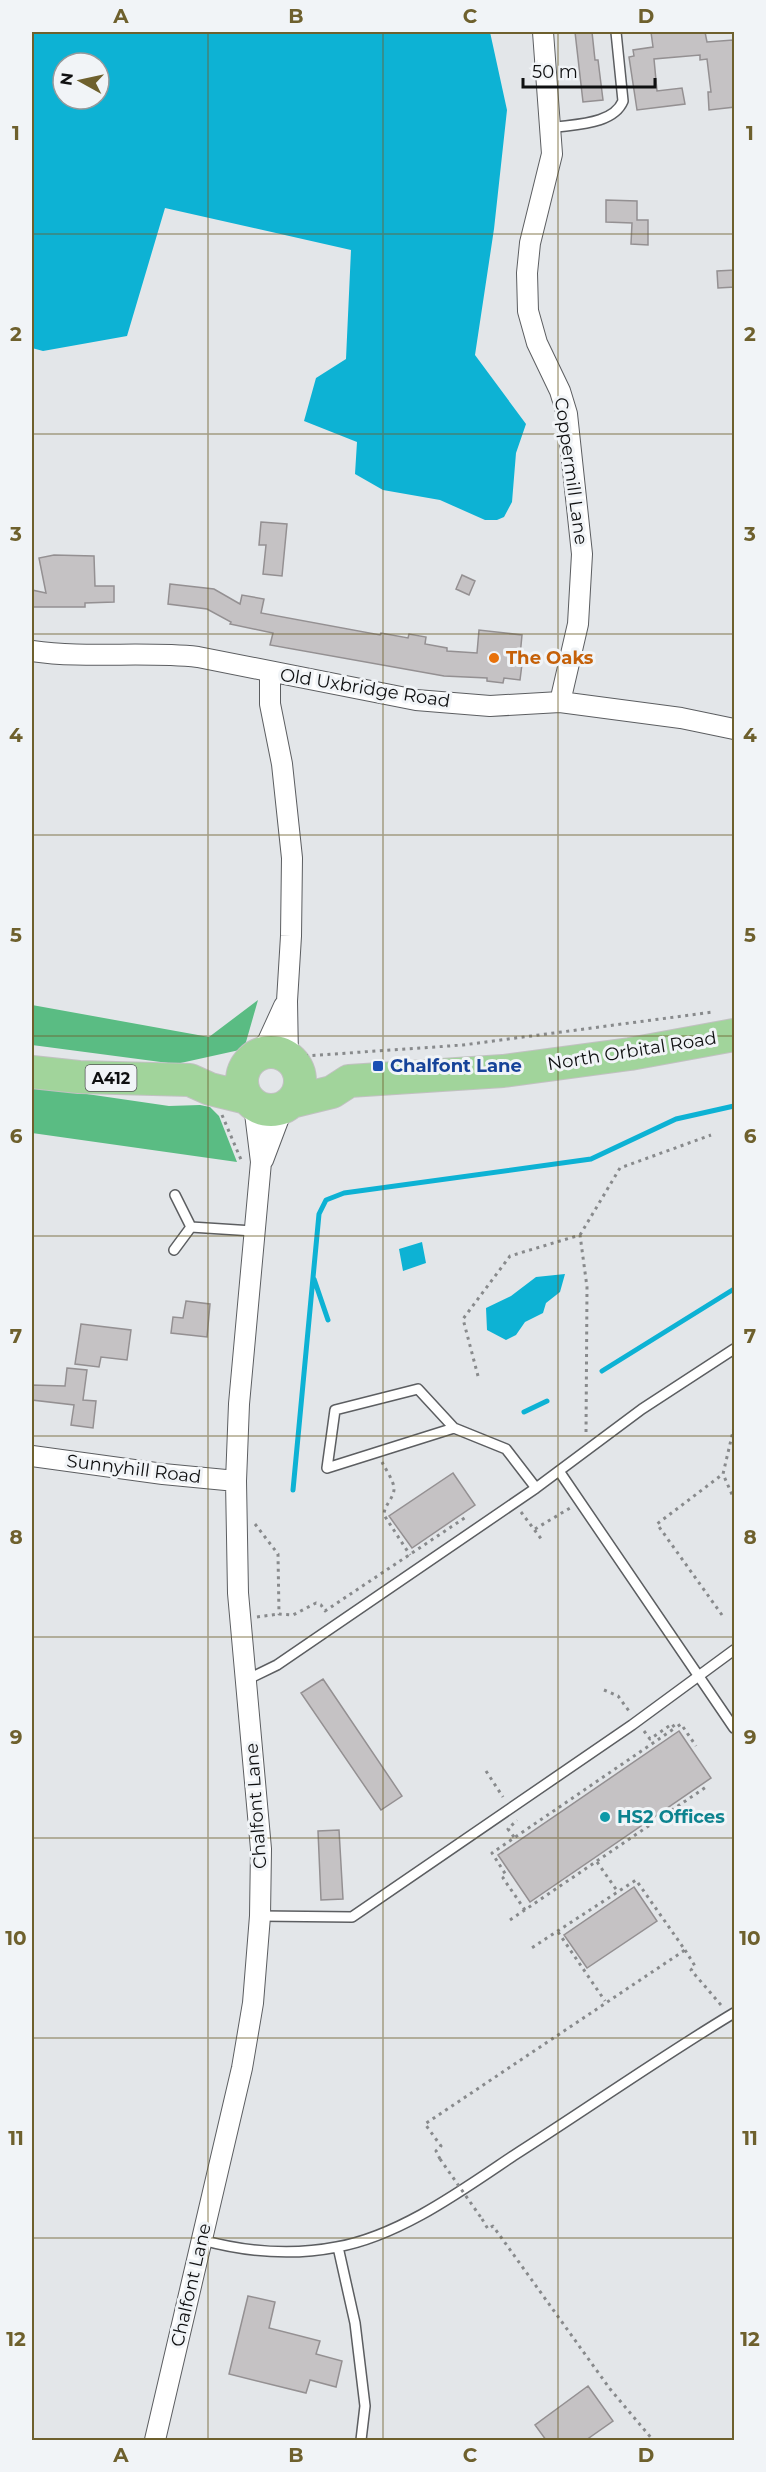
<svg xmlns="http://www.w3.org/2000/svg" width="766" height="2472" font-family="Montserrat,sans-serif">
<rect width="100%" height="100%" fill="#e3e6e9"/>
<!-- forest -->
<path fill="#5abc83" d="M258 1000 244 1049 176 1064 32 1045V1005L209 1037Z
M32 1086 169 1106 200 1105 210 1107 219 1116 237 1162 32 1133Z"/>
<!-- water -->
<path fill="#0db2d4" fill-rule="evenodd" d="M32 32H490L507 110 494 229 475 355 526 424 516 453 512 502 504 517 497 520H485L440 500 383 490 355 474 357 442 304 421 316 378 346 359 351 250 165 208 127 336 43 351 32 348ZM63 63H99V99H63Z
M422 1242 426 1263 403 1271 399 1249Z
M565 1274 560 1292 546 1303 543 1313 525 1322 516 1335 506 1340 487 1330 486 1308 511 1296 536 1277Z"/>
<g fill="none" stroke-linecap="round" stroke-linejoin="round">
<!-- stream -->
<path stroke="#0db2d4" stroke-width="5" d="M314 1279 328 1320
M602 1371 734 1289
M524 1412 547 1401
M293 1490 319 1214 326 1200 344 1193 591 1159 676 1119 734 1106"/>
</g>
<!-- building -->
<path fill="#c5c2c4" stroke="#949092" stroke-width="1.5" d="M575 32H592L595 60H598L603 100 583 102Z
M651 32H705L707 42 733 40 735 107 709 110 708 92H711L707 59 700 60V55L654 59 657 91 682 88 685 104 637 110 629 57 634 56 633 50 653 47Z
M606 200 637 201V220H648V245L631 244 632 223 606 222Z
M735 270V287L718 288 717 271Z
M261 522 287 524 282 576 263 574 266 545H259Z
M54 555 94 556 95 586H114V602L85 603V607H32V590L46 593 39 558Z
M462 575 475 581 469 595 456 589Z
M170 584 214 589 240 604 242 595 264 599 261 613 380 635 381 633 408 638 409 634 426 637 425 644 447 648V651L477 653 479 630 522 635 520 656H523L520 680 504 678 503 683 487 681V678L444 676 270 645 273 633 230 624 231 622 207 609 168 604Z
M186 1301 210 1304 207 1337 171 1333 173 1317 183 1318Z
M81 1324 131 1330 127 1360 101 1357 99 1367 75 1364Z
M67 1368 87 1370 83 1400 96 1401 93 1428 71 1425 74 1405 32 1400V1385L65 1386Z
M453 1473 475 1505 412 1548 389 1516Z
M323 1679 402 1796 381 1810 301 1693Z
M679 1731 711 1778 530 1902 498 1855Z
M339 1830 343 1899 321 1900 318 1831Z
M634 1887 657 1921 587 1968 564 1935Z
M248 2296 275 2302 269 2328 320 2341 316 2354 342 2361 336 2387 310 2380 306 2393 229 2374Z
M588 2386 613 2421 586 2440H546L535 2425Z"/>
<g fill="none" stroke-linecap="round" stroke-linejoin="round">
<defs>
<path id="service" d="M551 128C574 124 613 125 623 101L616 32
M175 1195 191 1227
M191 1227 253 1231
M174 1250 191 1227
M454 1428 418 1389 335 1410 327 1468 454 1428 506 1449 536 1488
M559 1471 734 1728
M246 1680 277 1665 536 1488 642 1409 734 1349
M260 1916 352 1917 632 1725 734 1650
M202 2240C246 2252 291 2256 337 2247 399 2236 461 2191 513 2156 587 2109 659 2058 734 2013
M338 2247 355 2323 365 2406 361 2440"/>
<path id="minor" d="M543 32 552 154 530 243 527 273 528 311 537 343 560 391 567 414 582 554 578 624 560 702
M32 651C87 659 142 651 198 657L416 700 490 706 560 702 681 718 734 729
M270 672V704L282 764 292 858 291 936 287 1001 288 1057
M256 1056 268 1041 284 1006
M263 1160 283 1107
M32 1456 163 1474 236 1481
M155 2440 242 2068 253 2003 260 1916 261 1849 238 1593 236 1481 239 1404 261 1162 254 1105"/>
<path id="primary" d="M242 1081a29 29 0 1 1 58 0a29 29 0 1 1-58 0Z
M32 1072 79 1077 190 1080 210 1089 247 1098
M291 1102 332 1092 349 1081 503 1071 630 1054 734 1035"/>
</defs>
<!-- service casing -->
<use href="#service" stroke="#5c5e61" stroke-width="12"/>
<!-- minor casing -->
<use href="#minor" stroke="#5c5e61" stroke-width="22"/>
<!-- primary casing -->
<use href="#primary" stroke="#c1c1c1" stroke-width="34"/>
<!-- path -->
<path stroke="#888a8c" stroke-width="3" stroke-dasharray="3 4.5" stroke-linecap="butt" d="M305 1056 463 1045 713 1012
M222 1115 242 1162
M580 1235 620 1168 711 1135
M478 1376 463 1319 510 1256 580 1235 587 1287 586 1435
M734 1427 723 1474 734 1499
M382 1462C386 1470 394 1481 394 1489 394 1498 384 1505 384 1515L410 1555
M521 1512 542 1540
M255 1524 278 1554 279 1614 293 1615 316 1603 321 1605 325 1611 466 1517
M535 1529 570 1508
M722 1615 657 1524 723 1474
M257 1617 279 1614
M604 1690 618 1696 629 1711
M644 1731 650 1739 672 1724 675 1728 681 1724 696 1746
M486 1771 503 1797
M514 1837 508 1829 517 1820
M597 1862 618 1892
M525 1910 503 1878 506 1875 492 1853 675 1728
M510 1920 706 1787
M558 1932 605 2001
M685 1950 695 1966 691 1970 721 2005
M440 2159 436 2151 441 2146 425 2124 685 1950 636 1880 530 1949
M482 2219 488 2229 493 2226 610 2389 653 2440"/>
<!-- service -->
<use href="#service" stroke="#fff" stroke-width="9"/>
<!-- minor -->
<use href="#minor" stroke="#fff" stroke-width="20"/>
<!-- primary -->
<use href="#primary" stroke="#a1d49b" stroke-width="32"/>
<!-- path-bridge -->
<path stroke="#888a8c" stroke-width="3" stroke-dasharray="3 4.5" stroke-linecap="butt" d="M440 2159 482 2219"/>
</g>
<!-- grid -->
<path fill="none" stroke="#6e602d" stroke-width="1.5" stroke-opacity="0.55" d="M208 32V2440M383 32V2440M558 32V2440M32 234H734M32 434H734M32 634H734M32 835H734M32 1036H734M32 1236H734M32 1436H734M32 1637H734M32 1838H734M32 2038H734M32 2238H734"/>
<!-- markers -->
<circle fill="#e8710a" stroke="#f1f4f7" stroke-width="2" cx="494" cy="658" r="6"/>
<rect fill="#1a4fb4" stroke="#f1f4f7" stroke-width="2" x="372" y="1060" width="12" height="12" rx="3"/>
<circle fill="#0f9aa8" stroke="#f1f4f7" stroke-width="2" cx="605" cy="1817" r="6"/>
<g text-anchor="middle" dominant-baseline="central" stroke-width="6" stroke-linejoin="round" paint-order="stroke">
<!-- shield labels -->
<rect fill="#f1f4f7" stroke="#535456" stroke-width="1.5" x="85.5" y="1065" width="51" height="26" rx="4.5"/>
<g font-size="16" font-weight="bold" fill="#0f1011">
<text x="111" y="1078">A412</text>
</g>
<!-- street labels -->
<g font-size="18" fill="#0f1011" stroke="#f1f4f7">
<text transform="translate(571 471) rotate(82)">Coppermill Lane</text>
<text transform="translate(365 688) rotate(9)">Old Uxbridge Road</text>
<text transform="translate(632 1051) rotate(-9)">North Orbital Road</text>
<text transform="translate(134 1469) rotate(7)">Sunnyhill Road</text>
<text transform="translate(256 1806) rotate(-94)">Chalfont Lane</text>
<text transform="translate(191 2285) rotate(-77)">Chalfont Lane</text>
</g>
<!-- food labels -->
<g font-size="18" font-weight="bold" fill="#c56008" stroke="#f1f4f7" text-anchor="start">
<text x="506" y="658">The Oaks</text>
</g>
<!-- transit labels -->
<g font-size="18" font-weight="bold" fill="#164399" stroke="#f1f4f7" text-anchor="start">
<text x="390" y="1066">Chalfont Lane</text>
</g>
<!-- culture labels -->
<g font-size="18" font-weight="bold" fill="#0d838f" stroke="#f1f4f7" text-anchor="start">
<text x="617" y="1817">HS2 Offices</text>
</g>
</g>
<!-- border -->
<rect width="766" height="2472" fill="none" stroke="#f1f4f7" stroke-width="66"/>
<!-- north arrow -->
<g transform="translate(81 81) rotate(278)"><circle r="28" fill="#f1f4f7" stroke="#97999b" stroke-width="1.5"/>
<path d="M0-4.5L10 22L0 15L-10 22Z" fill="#6e602d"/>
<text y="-9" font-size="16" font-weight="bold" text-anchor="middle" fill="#0f1011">N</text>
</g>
<!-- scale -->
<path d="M523 78v9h132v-9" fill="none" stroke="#0f1011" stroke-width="3"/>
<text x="532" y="78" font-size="18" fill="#0f1011" stroke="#f1f4f7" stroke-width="4.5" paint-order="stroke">50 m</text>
<rect x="33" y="33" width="700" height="2406" fill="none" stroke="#6e602d" stroke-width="2"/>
<g font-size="20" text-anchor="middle" font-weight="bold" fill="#6e602d">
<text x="121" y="23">A</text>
<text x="296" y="23">B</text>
<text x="470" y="23">C</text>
<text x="646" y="23">D</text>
<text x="16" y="140">1</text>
<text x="750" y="140">1</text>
<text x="16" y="341">2</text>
<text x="750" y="341">2</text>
<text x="16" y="541">3</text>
<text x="750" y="541">3</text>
<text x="16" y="742">4</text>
<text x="750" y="742">4</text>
<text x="16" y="942">5</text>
<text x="750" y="942">5</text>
<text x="16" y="1143">6</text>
<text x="750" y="1143">6</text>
<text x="16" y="1343">7</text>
<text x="750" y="1343">7</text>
<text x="16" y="1544">8</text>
<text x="750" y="1544">8</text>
<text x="16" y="1744">9</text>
<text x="750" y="1744">9</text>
<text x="16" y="1945">10</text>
<text x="750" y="1945">10</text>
<text x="16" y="2145">11</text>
<text x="750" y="2145">11</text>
<text x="16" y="2346">12</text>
<text x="750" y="2346">12</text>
<text x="121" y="2462">A</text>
<text x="296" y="2462">B</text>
<text x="470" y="2462">C</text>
<text x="646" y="2462">D</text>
</g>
</svg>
